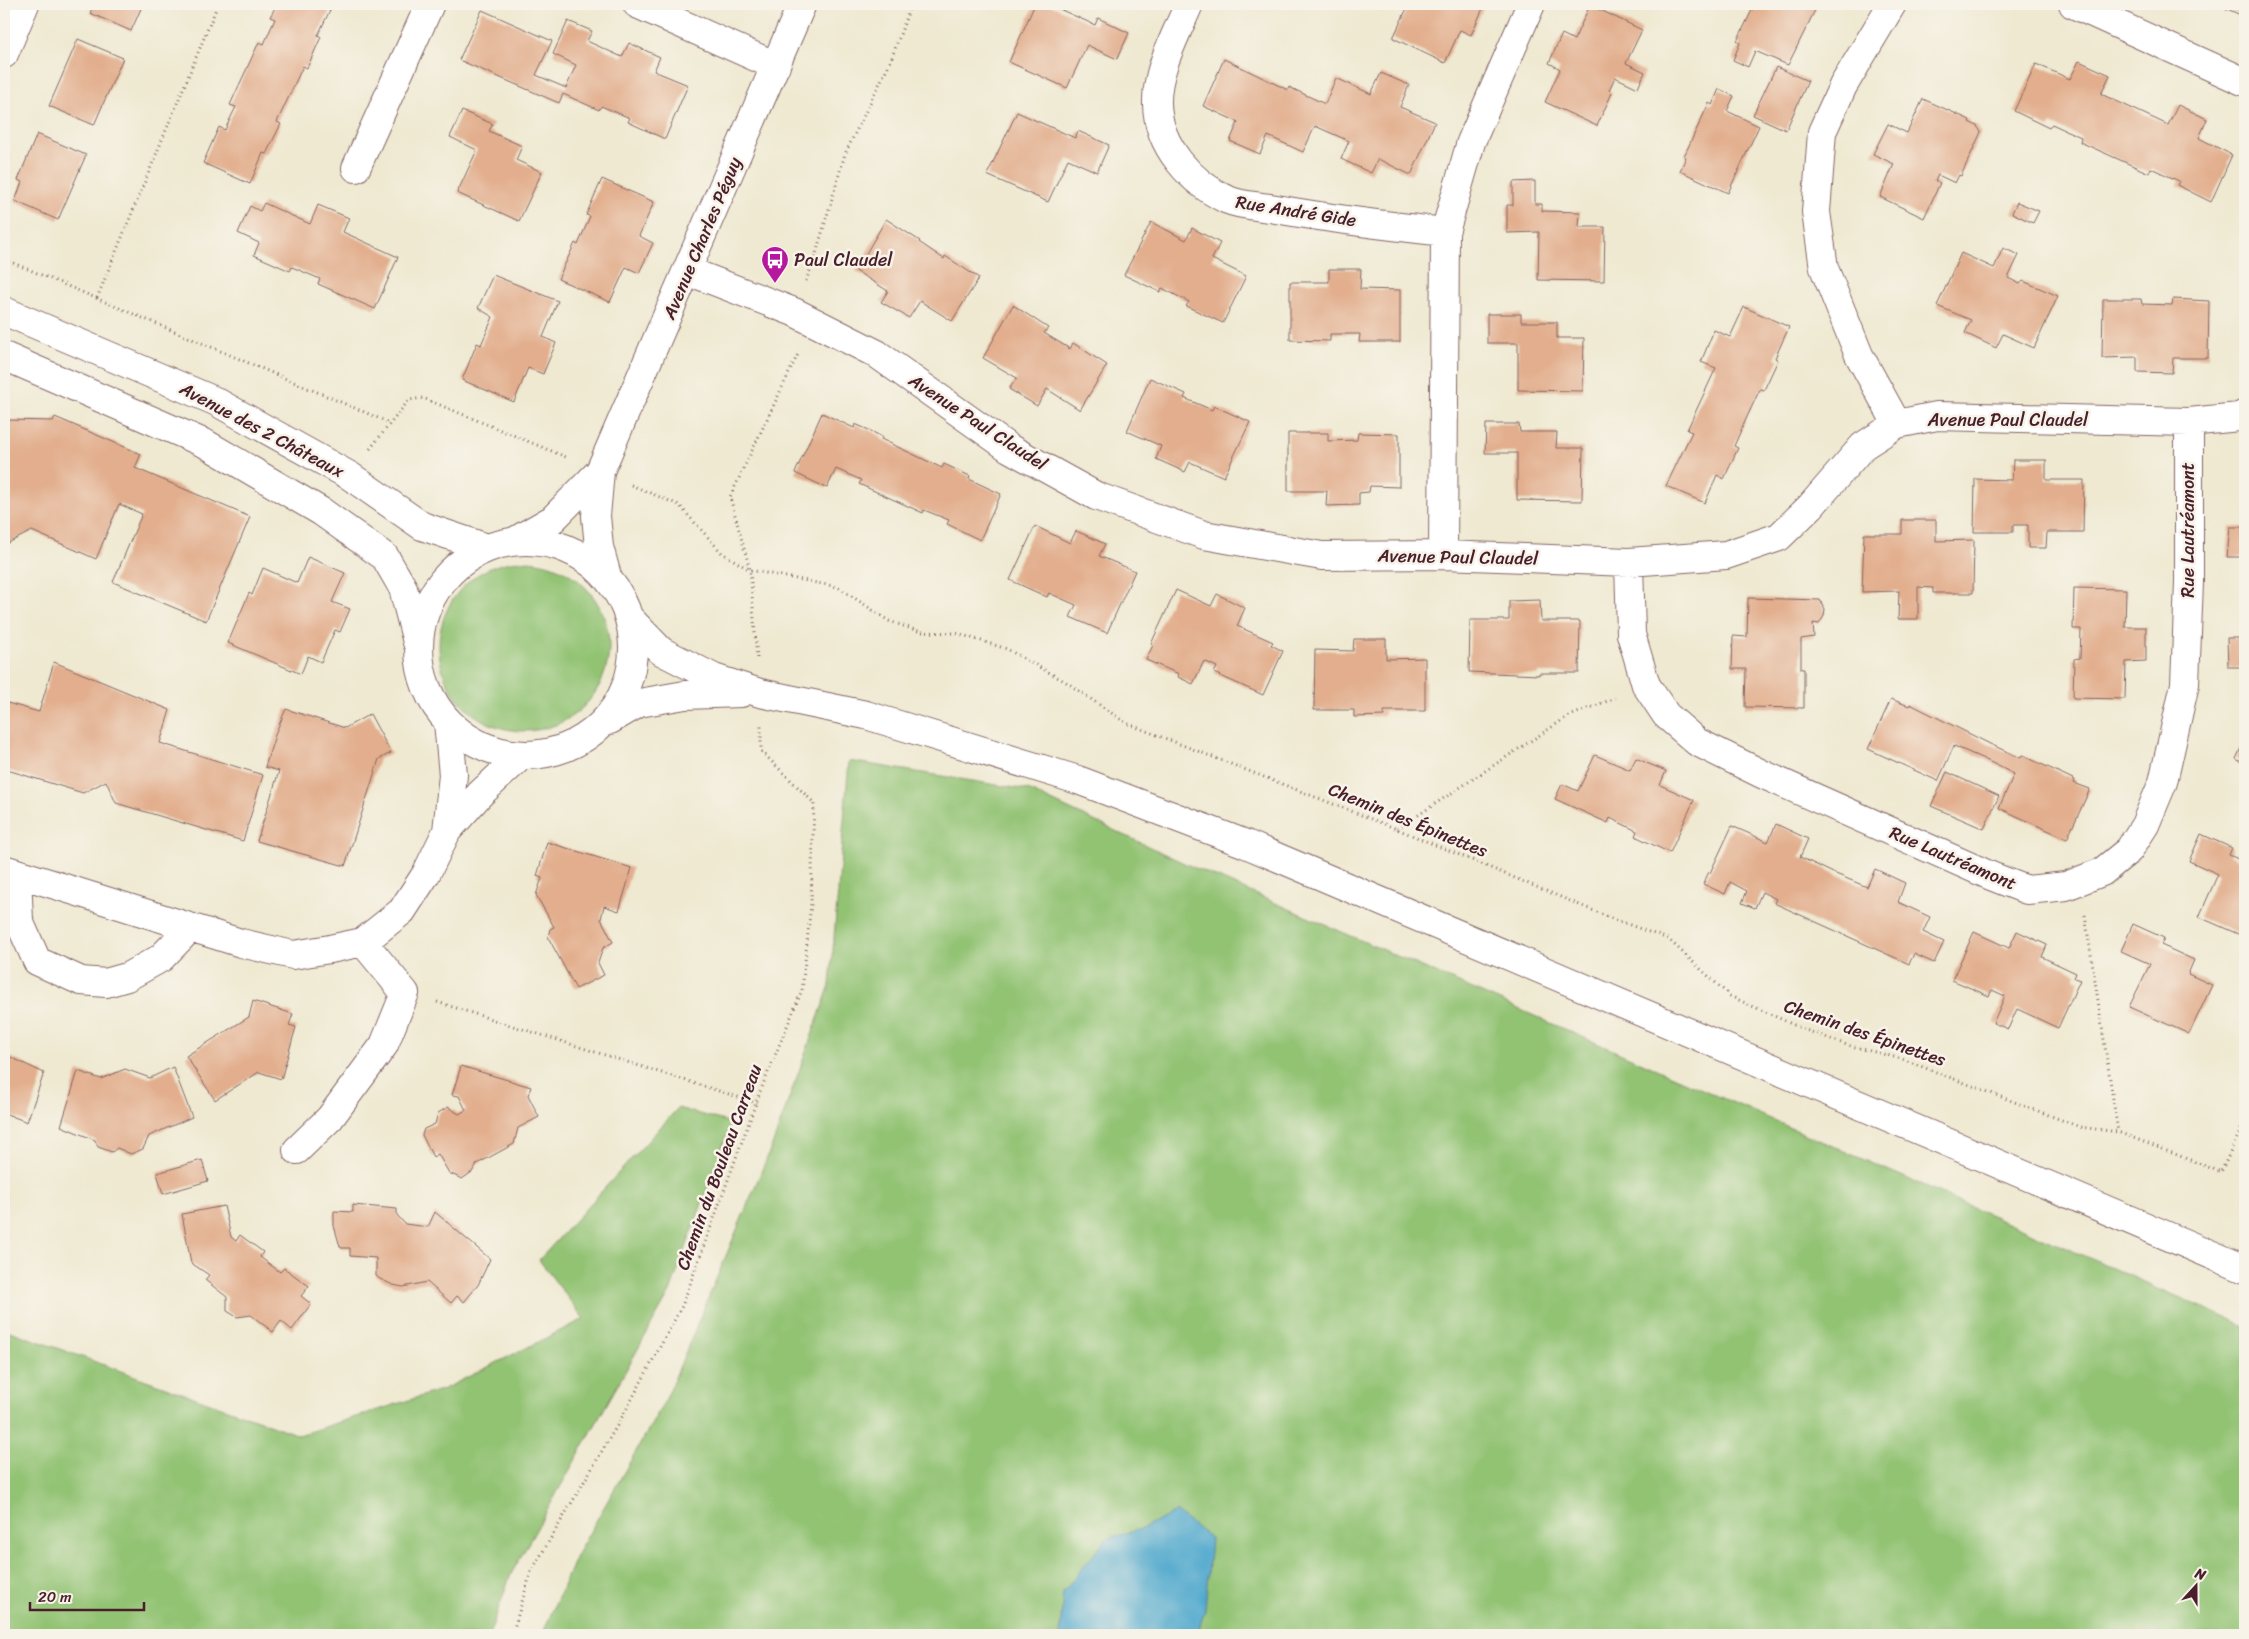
<svg xmlns="http://www.w3.org/2000/svg" width="2249" height="1639" font-family="Sriracha,sans-serif">
<rect width="100%" height="100%" fill="#f7f3e8"/>
<filter id="ink" filterUnits="userSpaceOnUse"><feTurbulence type="fractalNoise" baseFrequency=".02" numOctaves="2"/><feDisplacementMap in="SourceGraphic" scale="10" xChannelSelector="R" yChannelSelector="G"/><feConvolveMatrix kernelMatrix="1 2 1 2 8 2 1 2 1" color-interpolation-filters="sRGB"/></filter>
<filter id="wash" filterUnits="userSpaceOnUse"><feTurbulence type="fractalNoise" baseFrequency=".0096" numOctaves="4" result="noise"/><feDisplacementMap in="SourceGraphic" scale="20" xChannelSelector="R" yChannelSelector="G"/><feGaussianBlur stdDeviation="1.12" result="paint"/><feColorMatrix in="noise" values="0 0 0 0 0 0 0 0 0 0 0 0 0 0 0 0 0 1.4 0 .05"/><feComposite in="paint" operator="in"/></filter>
<g filter="url(#wash)">
<rect width="100%" height="100%" fill="#efe9d1"/>
<!-- green -->
<path fill="#92c373" stroke="#6e714f" d="M439 646a85 85 0 1 1 170 0a85 85 0 1 1-170 0Z
M849 761 1028 790 1186 864 2245 1326V1635H542L576 1556 666 1399 772 1146 830 985Z
M678 1108 731 1123 670 1292 510 1576 489 1635H4V1329L299 1435 444 1389 584 1319 539 1260Z"/>
<!-- water -->
<path fill="#4fa8cd" stroke="#4c647c" d="M1176 1512 1211 1539 1205 1610 1197 1635H1060L1063 1592 1106 1539 1144 1528Z"/>
<g id="blocks">
<!-- building -->
<path fill="#e2ae8d" d="M94 4H143L131 31 90 13Z
M277 4H333L318 35 321 37 307 68 303 66 277 122 281 124 266 154 263 153 250 184 203 163 219 127 225 130 230 119 236 107 230 105 259 42 264 44 275 19 270 17Z
M1035 4H1048L1095 25 1098 18 1129 33 1117 59 1087 45 1067 88 1009 62Z
M1409 4 1412 5 1485 4 1471 35 1460 30 1445 63 1393 38Z
M1755 4H1818L1788 65 1755 51 1748 67 1733 60 1740 43 1737 41Z
M2227 4H2245V17L2225 8Z
M1590 5 1642 30 1626 63 1645 72 1638 88 1615 77 1609 90 1612 93 1597 126 1545 102 1560 69 1549 63 1562 34 1574 40Z
M482 10 552 41 536 75 566 88 576 65 553 54 568 21 592 31 587 41 622 57 629 43 660 57 654 71 688 85 665 139 628 122 630 118 601 106 599 110 563 94 559 103 459 60Z
M78 39 123 58 94 125 49 106Z
M1224 59 1288 90 1289 87 1325 104 1336 78 1371 94 1381 73 1409 85 1400 107 1435 122 1411 175 1378 159 1371 173 1341 159 1349 141 1315 126 1303 152 1268 136 1260 154 1230 141 1238 122 1203 106Z
M2079 61 2110 75 2101 94 2168 125 2178 105 2207 119 2199 138 2232 155 2211 202 2177 185 2179 181 2151 168 2149 173 2080 142 2081 137 2065 130 2052 124 2049 128 2014 111 2036 64 2070 79Z
M1776 67 1808 81 1786 130 1753 115Z
M1719 89 1734 96 1727 111 1759 126 1728 193 1680 171 1686 157 1684 156 1709 103 1712 105Z
M1923 99 1970 120 1969 122 1977 126 1981 132 1961 176 1959 175 1955 183 1938 175 1935 181 1940 183 1924 218 1880 197 1894 164 1873 154 1888 124 1907 133Z
M462 111 493 124 489 131 522 146 516 160 542 172 519 221 457 193 477 150 450 137Z
M1017 112 1075 138 1078 131 1109 145 1097 172 1068 159 1048 202 987 175Z
M37 134 86 155 58 220 15 201 22 182 18 180Z
M602 179 654 202 639 236 653 243 639 273 626 267 610 302 558 279 575 243 578 245 590 216 586 215Z
M1535 181V204H1542V211L1580 212 1579 227H1605L1604 281 1538 280 1539 232 1507 233V205H1513V182Z
M2017 202 2039 211 2033 223 2012 213Z
M264 203 310 224 318 205 349 218 343 232 398 257 375 309 318 284 320 279 292 267 290 271 254 255 259 243 238 233 250 206 260 211Z
M886 219 920 241 919 242 944 259 945 256 979 278 952 321 920 301 909 318 881 302 888 291 856 271Z
M1151 222 1186 240 1192 228 1220 243 1212 259 1246 276 1223 323 1186 306 1189 302 1162 288 1160 292 1124 275Z
M2003 248 2019 255 2008 278 2020 284 2023 281 2058 296 2034 348 2003 334 1996 348 1965 333 1971 320 1937 306 1961 253 1994 268Z
M1329 269H1361L1360 289 1400 290V342H1359L1360 334H1330V341L1290 340V282H1329Z
M493 275 558 301 543 337 556 343 543 374 528 368 514 402 462 380 477 343 481 345 493 317 478 308Z
M2103 299H2141L2142 304 2172 305 2173 299 2209 301 2208 358H2173L2172 373 2137 372V357L2102 358Z
M1013 305 1048 328 1044 333 1070 349 1073 343 1107 365 1080 410 1047 389 1037 406 1009 389 1017 378 983 358Z
M1744 307 1789 327 1775 358 1778 360 1764 390 1760 389 1747 417 1734 446 1738 448 1724 479 1717 475 1705 503 1666 486 1692 432 1687 430 1716 368 1701 362 1714 330 1730 337Z
M1487 314H1521V322H1557V338H1584L1583 391 1518 390V343H1487Z
M1150 378 1186 394 1184 398 1212 410 1214 406 1250 422 1224 477 1190 462 1185 472 1156 459 1161 446 1127 431Z
M822 413 854 428 855 424 869 430 882 437 881 439 942 468 944 464 970 476 969 479 1001 494 980 540 947 524 949 520 924 510 923 513 859 484 861 480 836 469 827 488 795 473Z
M7 417 8 420 53 421 55 417 141 454 135 468 250 517 206 621 113 582 142 514 119 504 96 559 32 531 4 545V419Z
M1486 424H1519L1520 432H1557L1556 448H1583L1582 501 1517 500V453H1485Z
M1288 433H1328V441L1357 440 1358 433 1399 434V487L1370 486 1369 492 1359 493V505L1326 506 1327 491H1288Z
M2013 460H2046V480H2084L2083 532H2047L2046 548H2028V525H2013V532H1974L1975 479 2012 480Z
M1902 520H1936V541L1974 540 1973 593H1933V588L1918 587V619H1898L1899 591 1862 592 1864 534H1902Z
M1035 526 1070 543 1076 531 1090 537 1105 544 1099 556 1135 571 1107 633 1070 617 1076 605 1049 593 1047 597 1010 580Z
M2230 527H2245V557H2227Z
M308 557 345 573 332 602 350 609 340 632 335 630 321 662 308 656 301 674 228 643 249 593 252 595 263 568 297 583Z
M2074 588 2126 589 2125 627H2146V661L2126 662 2125 699 2073 698 2074 659 2080 658 2081 629H2073Z
M1176 590 1211 606 1217 594 1245 608 1237 626 1273 642 1271 645 1283 651 1263 695 1214 673 1217 667 1204 661 1193 684 1178 677 1179 674 1146 660 1153 645 1151 644Z
M1748 598 1820 600 1825 609 1824 616 1819 624 1813 623 1814 637 1801 639V669H1804V708L1745 707 1746 669H1732L1733 636 1747 637Z
M1540 600 1541 621H1580L1579 673H1539V675L1469 672 1470 620H1509V601Z
M2227 638H2245V667H2228Z
M1354 639H1386V659L1425 658V711H1384V716L1354 717V710H1314L1315 650 1353 651Z
M54 662 170 710 160 743 263 775 243 841 116 803 106 781 83 793 4 769V702L39 712Z
M1891 699 1909 706 1910 704 1990 744 2021 758 2022 755 2075 780 2074 783 2090 789 2067 839 1999 808 2014 774 1984 759 1954 746 1938 781 1868 749Z
M286 709 345 728 370 714 391 753 379 759 345 866 257 841 279 771 265 767 276 732Z
M2245 739V764L2236 759Z
M1595 755 1630 770 1636 758 1649 764 1666 771 1660 785 1694 800 1670 853 1635 836 1637 831 1610 818 1608 823 1555 799 1562 784 1578 791Z
M1947 772 1999 796 1984 829 1931 806Z
M1776 824 1808 839 1800 857 1831 872 1867 887 1875 869 1905 883 1898 902 1930 917 1923 932 1944 942 1934 963 1914 954 1909 964 1774 903 1776 899 1762 892 1755 908 1742 903 1747 891 1730 882 1725 894 1703 884 1709 872 1710 873 1732 826 1768 842Z
M2201 834 2232 848 2229 855 2245 862V937L2199 917 2218 874 2189 861Z
M547 842 632 868 619 911 604 906 601 919 613 942 603 948 598 963 604 975 576 989 548 937 550 929 554 927 536 895 542 878 537 876Z
M2133 924 2164 938 2161 945 2194 960 2188 974 2212 985 2189 1034 2129 1007 2150 964 2121 951Z
M2017 931 2047 945 2042 957 2076 973 2074 978 2080 980 2058 1028 2017 1009 2008 1029 1993 1023 2005 996 1992 990 1989 996 1952 980 1974 932 2009 948Z
M253 1001 293 1014 289 1025 296 1027 281 1079 259 1072 215 1100 186 1056 249 1017Z
M4 1054 44 1073 27 1122 4 1113Z
M461 1066 531 1087 528 1095 539 1117 518 1128 514 1144 477 1164 472 1172 462 1179 449 1173 438 1154 433 1157 422 1135 424 1129 435 1124 438 1113 448 1107 459 1114 466 1110 459 1096 452 1095Z
M173 1067 192 1117 149 1136 143 1149 131 1154 117 1148 112 1152 98 1147 95 1140 61 1126 78 1071 101 1079 125 1069 150 1078Z
M202 1160 208 1181 163 1194 157 1173Z
M353 1205 397 1209V1215L405 1224 428 1227 435 1212 490 1259 478 1285 464 1302 457 1296 451 1303 427 1282 403 1287 393 1285 380 1279 376 1276V1258L350 1256V1248H341L339 1243 334 1226V1211L353 1212Z
M224 1206 231 1237 236 1241 240 1235 263 1252 260 1257 280 1272 284 1268 309 1286 301 1296 311 1304 292 1330 281 1321 273 1332 251 1315 237 1317 227 1311V1297L205 1280 209 1275 191 1263 182 1214Z"/>
</g>
</g>
<g filter="url(#ink)">
<use href="#blocks" fill-opacity="0" stroke="#846665" stroke-width="1"/>
<g fill="none" stroke-linecap="round" stroke-linejoin="round">
<defs>
<path id="street" d="M637 4 776 66
M1189 4C1176 35 1156 70 1157 104 1158 146 1191 183 1228 200 1242 206 1261 206 1276 209 1332 219 1389 226 1445 232
M1892 4 1843 86 1822 132 1816 212 1824 268 1859 355 1897 424
M2073 4 2245 82
M4 54 25 4
M356 168 430 4
M688 271 794 312 877 354 1009 448 1096 496 1204 535 1322 556 1443 555 1629 562 1726 555 1779 537 1811 506 1863 446 1897 424 1937 416 2189 422 2239 417 2245 414
M515 541 553 519 600 471
M1443 555 1445 232 1471 142 1531 4
M1629 562 1631 634 1646 685 1666 715 1697 742 1762 774 1991 876 2027 890 2066 886 2102 872 2129 850 2145 825 2163 782 2185 684 2189 582V422
M607 576 599 547 596 516 600 471 802 4
M447 831 453 775 448 722
M4 869 241 943 293 955 330 949 363 942 402 911 426 874 447 831 480 794 522 755
M17 874 19 921 37 961 81 981 106 983 127 977 161 958 190 928
M297 1150 330 1118 384 1045 405 993 363 942"/>
<path id="secondary" d="M4 311 215 401 350 476 422 526 487 548
M4 356 206 444 322 512 385 557 403 588 417 642
M419 648a107 107 0 1 1 214 0a107 107 0 1 1-214 0Z
M631 620 661 651 714 678 760 693 866 715 1078 780 1246 844 2245 1269
M610 720 639 703 685 695 741 693"/>
</defs>
<!-- street casing -->
<use href="#street" stroke="#846665" stroke-width="30"/>
<!-- secondary casing -->
<use href="#secondary" stroke="#846665" stroke-width="30"/>
<!-- path -->
<path stroke="#846665" stroke-width="3" stroke-dasharray="1 4" stroke-linecap="butt" d="M4 259 390 423
M806 281 815 257 845 154 891 60 911 4
M97 298 218 4
M370 449 409 400 423 398 566 457
M631 485 679 505 722 553 750 570 838 587 889 621 921 632 956 633 1007 649 1066 682 1126 723 1397 829 1611 918 1668 939 1730 996 1803 1029 1847 1045 1902 1059 2080 1127 2118 1132 2221 1172 2245 1121
M757 658 750 570 730 497 799 352
M1397 829 1567 717 1615 698
M2085 915 2118 1132
M437 1002 757 1103
M512 1635 531 1572 625 1412 682 1306 760 1092 802 990 811 904 814 803 761 751V726"/>
<!-- street -->
<use href="#street" stroke="#fff" stroke-width="28"/>
<!-- secondary -->
<use href="#secondary" stroke="#fff" stroke-width="28"/>
</g>
</g>
<!-- icons -->
<defs>
<symbol id="bus-pin" viewBox="-11 -11 22 30"><path d="M0 17L-7.5 6A9.5 9.5 0 1 1 7.5 6Z" fill="#b5179e" stroke="#f7f3e8"/><path d="M-5-6H5V4H4V6H2V4H-2V6H-4V4H-5ZM-3.5-4V0h7V-4ZM-3.5 1.2v1.5H-2V1.2ZM2 1.2v1.5H3.5V1.2Z" fill="#fff"/></symbol>
</defs>
<g fill-rule="evenodd">
<use href="#bus-pin" x="759" y="244" width="32" height="43"/>
</g>
<g text-anchor="middle" dominant-baseline="central" stroke-width="5" stroke-linejoin="round" paint-order="stroke">
<!-- street labels -->
<g font-size="18" fill="#4a1f2b" stroke="#f7f3e8">
<text transform="translate(1296 211) rotate(9)">Rue André Gide</text>
<text transform="translate(702 238) rotate(-67)">Avenue Charles Péguy</text>
<text x="2008" y="420">Avenue Paul Claudel</text>
<text transform="translate(978 422) rotate(33)">Avenue Paul Claudel</text>
<text transform="translate(262 430) rotate(28)">Avenue des 2 Châteaux</text>
<text transform="translate(2188 530) rotate(-90)">Rue Lautréamont</text>
<text transform="translate(1458 557) rotate(1)">Avenue Paul Claudel</text>
<text transform="translate(1408 820) rotate(22)">Chemin des Épinettes</text>
<text transform="translate(1953 858) rotate(23)">Rue Lautréamont</text>
<text transform="translate(1865 1033) rotate(19)">Chemin des Épinettes</text>
<text transform="translate(719 1167) rotate(-70)">Chemin du Bouleau Carreau</text>
</g>
<!-- poi labels -->
<g font-size="18" fill="#4a1f2b" stroke="#f7f3e8" text-anchor="start">
<text x="794" y="260">Paul Claudel</text>
</g>
</g>
<!-- margin -->
<rect width="2249" height="1639" fill="none" stroke="#f7f3e8" stroke-width="20"/>
<!-- north arrow -->
<g transform="translate(2196 1586) rotate(21)" stroke="#f7f3e8" stroke-width="4" paint-order="stroke">
<path d="M0-4L9 19L0 12L-9 19Z" fill="#4a1f2b"/>
<text y="-8" font-size="14" font-weight="bold" text-anchor="middle" fill="#4a1f2b">N</text>
</g>
<!-- scale -->
<path d="M30 1602v8h114v-8" fill="none" stroke="#4a1f2b" stroke-width="2.5"/>
<text x="38" y="1602" font-size="15" fill="#4a1f2b" stroke="#f7f3e8" stroke-width="4" paint-order="stroke">20 m</text>
</svg>
